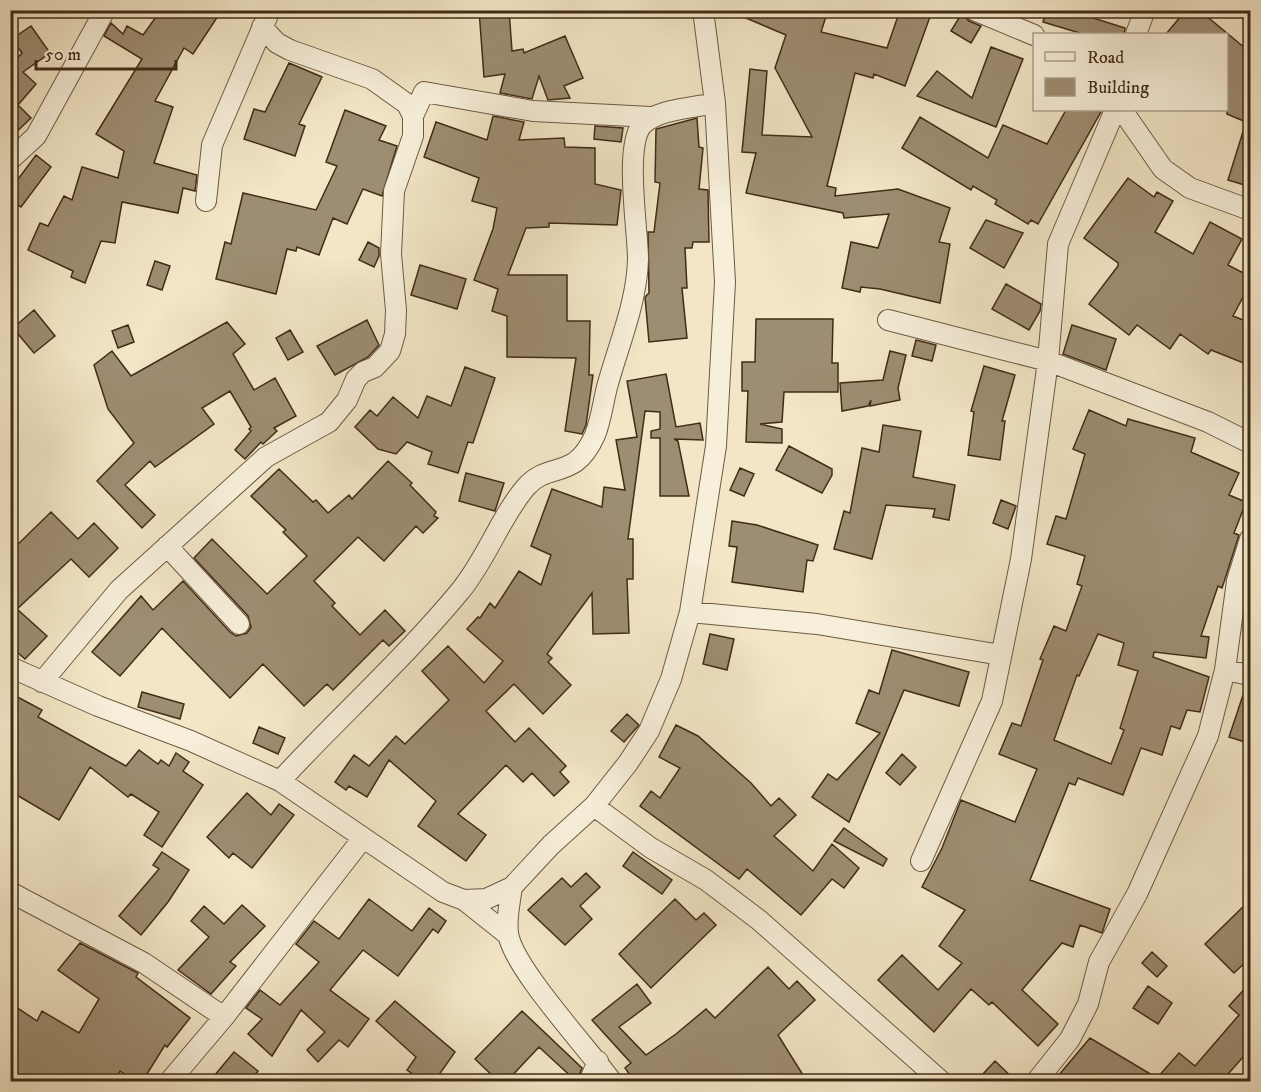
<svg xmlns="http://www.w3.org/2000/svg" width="1261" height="1092" font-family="'IM FELL DW Pica',serif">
<rect width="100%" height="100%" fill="#f2e6c6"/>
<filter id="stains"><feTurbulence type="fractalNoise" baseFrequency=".00333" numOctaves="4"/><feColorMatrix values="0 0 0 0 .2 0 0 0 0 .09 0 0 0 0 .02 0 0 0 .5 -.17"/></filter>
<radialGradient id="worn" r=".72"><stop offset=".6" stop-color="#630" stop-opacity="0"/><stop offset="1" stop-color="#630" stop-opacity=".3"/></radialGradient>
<!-- building -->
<path fill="#9d8d72" stroke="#402c17" stroke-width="1.5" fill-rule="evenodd" d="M161 10H222L193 54 184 48 155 101 173 107 154 163 197 175 195 191 183 188 178 213 122 202 115 243 101 241 85 283 71 277 73 271 28 250 40 223 48 226 64 196 72 200 82 167 118 178 124 151 96 134 142 59 104 36 111 23 123 34 127 26 143 35Z
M479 10H509L512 51 523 49 524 53 565 36 583 78 564 86 570 98 548 100 539 76 532 99 500 93 505 74 484 77Z
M727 10H828L821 32 887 48 900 10H921L931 14 905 86 874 74 873 78 855 73 827 186 836 188 835 196 898 189 950 208 939 242 950 244 940 303 880 289 861 287 860 292 842 288 851 242 878 248 889 214 844 218 843 213 746 193 756 153 742 152 750 69 767 71 762 135 812 137 775 68 786 35Z
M1047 10H1068L1125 28 1124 34H1083L1043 22Z
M1186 10H1199L1251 53V187L1228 180 1246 122 1227 114V34H1166Z
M962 13 969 21 981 26 971 43 951 31Z
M31 26 50 53 23 72 36 84 18 105 31 118 10 138V61L13 63 22 53 12 39Z
M991 47 1023 59 996 127 917 96 937 71 972 98Z
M289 63 322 77 299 124 305 126 295 156 244 139 254 109 265 112Z
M345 110 386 126 379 140 397 146 382 196 363 189 347 224 333 218 319 255 297 247 296 251 287 249 276 294 216 279 225 242 231 244 243 193 316 210 337 166 326 162Z
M1066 110H1102L1038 224 1031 220 1028 224 995 204 997 200 973 186 971 190 902 148 920 117 988 158 1003 125 1047 144Z
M493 116 524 122 519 140 564 138 565 147 595 148V184L621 190 617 225 549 223V227L526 228 508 275H567V321H590L589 375H593L586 425 582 434 565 431 576 358 507 357V316L492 311 498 289 474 280 493 229 497 208 472 201 479 178 424 157 436 122 487 140Z
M697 118 699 147 703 148 699 189 708 190 709 242H693L692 248H685L687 288H682L687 338 649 342 645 297 649 293 648 232H654L660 183 655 182 656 129Z
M595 126 623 128 621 142 594 139Z
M36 155 51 167 21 207 10 200V190Z
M1128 178 1154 197 1157 192 1173 201 1155 232 1193 254 1210 222 1242 239 1228 265 1251 277V282L1233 316 1251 323V366L1211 350 1208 354 1180 334 1170 349 1137 325 1129 335 1089 304 1118 266V263L1084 238Z
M986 220 1023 233 1004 268 970 248Z
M368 242 379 248V256L374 267 359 260Z
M155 261 170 266 162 290 147 285Z
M420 265 466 279 457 309 411 295Z
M1006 284 1041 304 1040 311 1029 330 992 309Z
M34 310 55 336 34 353 13 328Z
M756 319H833L832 363H838V392H784L782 422 760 424 782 429V443L746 442 748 391H742V362H755Z
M367 320 379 345 368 357 335 375 317 346Z
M227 322 245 344 233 354 254 390 275 378 296 416 274 428 277 431 263 444 261 442 245 459 235 450 251 431 249 429 251 427 230 391 202 408 214 424 155 467 150 461 125 485 155 515 142 528 97 481 134 443 108 409 94 365 112 351 131 376Z
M128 325 134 342 118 348 112 331Z
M1072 325 1116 339 1106 370 1063 354Z
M290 330 303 352 288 360 276 338Z
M916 340 936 345 932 361 912 356Z
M890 351 906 355 898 388 900 400 870 406 871 400 868 406 842 411 840 383 883 380Z
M984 366 1015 375 1002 421H1005L1000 460 968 455 974 412 971 411Z
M465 367 495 378 473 443 468 442 458 473 428 464 432 452 407 442 396 454 378 449 355 427 370 410 377 416 393 397 418 418 427 396 451 406Z
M666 374 676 427 700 423 703 440 674 439 678 441 689 496H660V438H651V431L660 429V412L645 411 628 539H633V579H627L629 633 593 634 592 593 547 654 552 658 548 662 571 685 543 714 514 684 486 711 515 742 529 728 566 766 560 772 569 782 554 796 532 773 523 782 506 765 458 814 486 835 466 861 418 826 436 801 389 760 367 797 349 786 346 790 335 782 354 755 369 766 396 736 405 744 449 700 422 671 448 646 484 683 503 661 467 629 478 617 480 618 490 603 495 608 519 571 541 585 551 555 531 546 552 489 602 507 604 487 625 490 616 440 637 437 627 381Z
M1089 410 1126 426 1128 419 1195 438 1191 452 1239 473 1229 495 1246 502 1234 533 1239 535 1225 579 1222 588 1218 586 1201 636 1209 637 1206 658 1154 652 1153 657 1209 677 1200 712 1187 710 1180 729 1171 726 1162 755 1141 748 1123 795 1078 778 1075 785 1069 783 1030 880 1110 909 1102 933 1080 925 1073 947 1062 943 1022 990 1058 1024 1038 1046 992 1002 989 1005 971 989 934 1032 878 980 902 955 938 990 962 963 939 946 965 910 922 887 942 848 961 800 1015 822 1037 769 999 754 1012 723 1021 726 1043 660 1040 659 1054 626 1066 631 1082 586 1077 584 1085 556 1047 544 1056 516 1066 519 1085 454 1073 449ZM1098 634 1124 643 1118 665 1138 671 1120 728 1124 730 1111 764 1054 740 1077 675 1079 676Z
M883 425 921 431 913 477 955 485 949 520 933 517 935 509 886 505 872 559 834 549 844 511 850 513 862 448 879 452Z
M789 446 832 469V475L822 493 776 470Z
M388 461 412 483 410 485 436 512 434 516 438 518 423 533 416 526 384 561 358 537 314 581 335 603 332 606 360 635 385 610 405 631 389 646 383 640 333 690 327 684 304 706 263 664 230 698 162 628 120 676 92 652 141 596 153 610 183 581 230 632 236 636 247 633 251 627 248 616 194 558 212 539 267 594 307 556 283 532 286 530 251 496 279 469 313 502 316 500 328 513 349 495 352 499Z
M740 468 754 474 744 496 730 490Z
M466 473 504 483 495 511 459 501Z
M1001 500 1016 506 1008 529 993 523Z
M51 512 78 539 94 523 118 548 89 577 71 559 17 609 47 636 25 659 10 646V552Z
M732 521 757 525 818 545 813 561 807 560 803 592 732 582 737 547 729 546Z
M710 634 734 639 727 670 703 664Z
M892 650 969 672 959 706 904 690 849 822 812 797 828 774 837 780 880 733 856 723 869 690 879 694Z
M1246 686 1251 687V744L1229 737Z
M142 692 184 704 180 719 138 707Z
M10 693 42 710 38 717 126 766 139 750 158 764 161 760 169 766 176 753 189 762 183 771 203 785 162 847 144 835 159 812 131 794 128 797 90 767 59 820 10 791Z
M627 714 639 725 624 742 611 731Z
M676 725 698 736 751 783 771 806 779 798 796 815 774 836 813 871 832 844 859 868 844 888 832 879 801 915 747 869 739 879 640 806 651 791 660 798 680 768 659 757Z
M259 727 285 738 278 754 253 743Z
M902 754 916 767 900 785 886 773Z
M247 793 271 815 279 804 294 815 252 868 233 853 229 858 207 837Z
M844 828 887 859 883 866 834 841Z
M162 852 189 870 168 902 141 935 119 916 159 869 153 865Z
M633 852 672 880 662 894 623 866Z
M586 873 600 887 580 906 592 919 565 945 528 910 562 878 571 887Z
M369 899 412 931 429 908 446 921 438 933 433 929 398 976 363 950 330 990 369 1019 348 1047 339 1040 318 1062 307 1050 325 1032 301 1010 272 1056 248 1034 262 1019 246 1008 260 990 280 1005 319 962 296 944 314 921 339 939Z
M675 899 696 920 704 913 716 925 651 988 619 954Z
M1251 899V957L1234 973 1205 944Z
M242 905 265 926 230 962 236 966 211 994 178 970 209 937 191 921 204 906 224 924Z
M80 943 138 973 136 977 190 1018 167 1047 165 1045 142 1082H136L120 1071 115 1082H29L10 1071 18 1052 10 1047V1003L37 1021 42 1011 79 1033 99 999 58 970Z
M1152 952 1167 966 1157 977 1142 963Z
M768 967 789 989 797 981 815 1000 778 1035 803 1075 791 1082H635L625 1068 631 1063 592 1020 637 984 651 1003 619 1027 646 1055 676 1034 706 1009 715 1018Z
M1251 982V1048L1221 1082H1053L1090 1038 1157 1078 1179 1053 1195 1066 1239 1015 1229 1006Z
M1148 986 1172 1003 1158 1024 1133 1008Z
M395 1001 455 1052 434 1082H424L407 1070 416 1057 376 1021Z
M522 1011 582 1068 577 1082 539 1047 506 1082H499L475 1059Z
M234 1052 258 1071 249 1082H209Z
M995 1061 1017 1082H992L983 1074Z"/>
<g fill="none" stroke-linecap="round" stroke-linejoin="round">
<defs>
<path id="street" d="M974 10 1034 35
M1136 34 1145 10
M1122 110 1163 169 1190 188 1250 210
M413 116 424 92 533 111 651 117
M10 160 36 136 105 10
M206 201 212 145 270 10
M888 320 1048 361 1208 422 1250 443
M167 546 239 624
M690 612 817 624 1001 655
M10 667 98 706 191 741 280 781 443 892 464 900 486 899 512 887 551 845 594 806 628 763 649 731 671 679 690 612 716 446 725 282 715 103 703 10
M1225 670 1250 675
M42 682 119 590 266 457 329 422 347 400 356 379 363 372 375 367 390 351 395 334 396 310 391 254 394 191 413 136V116L407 104 372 79 290 50 277 43 262 27
M280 781C339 717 405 658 461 590 487 558 501 516 526 487 550 460 574 482 595 435 601 420 603 403 607 387 618 346 637 303 638 259 638 231 624 146 642 125 657 109 693 108 715 103
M594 806 651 848 706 880 759 920 942 1082
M921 861 992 701 1021 559 1048 361 1058 244 1115 110
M512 887C510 902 506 918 508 933 512 967 589 1049 612 1082
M10 892 144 963 224 1017
M464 900 508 935
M169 1082 224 1017 363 838
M589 1082 598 1061
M1036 1082 1070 1039 1088 1004 1099 962 1137 894 1208 736 1225 670 1237 581 1250 539"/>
</defs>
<!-- street casing -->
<use href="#street" stroke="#6c5a43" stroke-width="22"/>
<!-- street -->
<use href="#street" stroke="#f7efda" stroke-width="20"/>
</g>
<!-- margin -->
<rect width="1261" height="1092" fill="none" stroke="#f2e6c6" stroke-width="36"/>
<rect x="12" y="12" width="1237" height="1068" fill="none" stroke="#402c17" stroke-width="3"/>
<rect x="18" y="18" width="1225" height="1056" fill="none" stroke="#402c17" stroke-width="1.5"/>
<!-- legend -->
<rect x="1033" y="33" width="195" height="78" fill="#f7efda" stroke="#aea18c" stroke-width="1.5"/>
<rect x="1045" y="52" width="30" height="9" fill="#f7efda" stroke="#aea18c" stroke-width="1.5"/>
<text x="1087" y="63" font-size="18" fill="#402c17">Road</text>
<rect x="1045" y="78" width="30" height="18" fill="#9d8d72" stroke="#aea18c" stroke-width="1.5"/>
<text x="1087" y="93" font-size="18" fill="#402c17">Building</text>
<!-- scale -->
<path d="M36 60v9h140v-9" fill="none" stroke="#402c17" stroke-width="3"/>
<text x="45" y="60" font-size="18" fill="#402c17" stroke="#f7efda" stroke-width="4.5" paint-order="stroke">50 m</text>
<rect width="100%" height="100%" filter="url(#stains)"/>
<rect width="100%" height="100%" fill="url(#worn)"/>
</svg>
